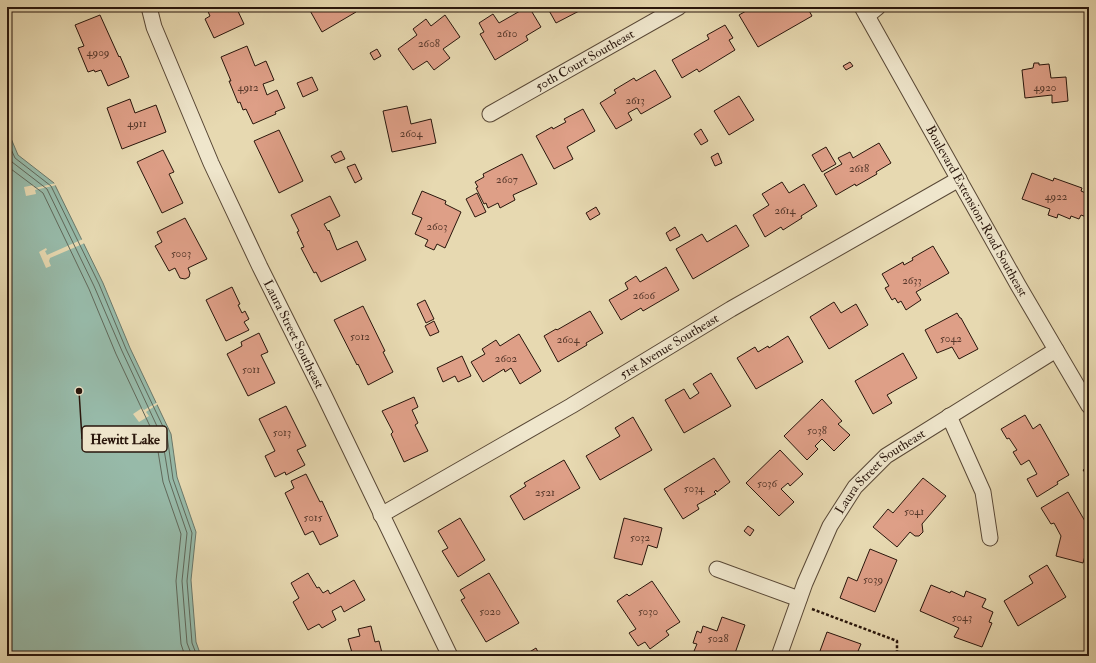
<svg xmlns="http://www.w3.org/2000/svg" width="1096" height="663" font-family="'IM FELL Double Pica',serif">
<rect width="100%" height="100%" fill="#e7d9b1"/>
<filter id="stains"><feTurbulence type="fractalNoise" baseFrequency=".005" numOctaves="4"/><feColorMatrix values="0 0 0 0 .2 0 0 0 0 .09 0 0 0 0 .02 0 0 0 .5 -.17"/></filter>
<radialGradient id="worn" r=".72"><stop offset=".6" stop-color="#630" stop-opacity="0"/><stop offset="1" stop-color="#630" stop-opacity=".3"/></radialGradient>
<!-- water -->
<path fill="#97baa9" stroke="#6b786a" d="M7 129 18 155 54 183 103 283 130 348 171 434 177 477 196 532 191 580 196 642 201 656H7Z"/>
<!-- pier -->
<path fill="#e7d9b1" d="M56 183 57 185 35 190 36 194 26 196 24 187 34 185 35 188Z
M83 239 85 243 50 258 49 261 51 266 46 268 39 252 46 248 47 250 45 251 47 255Z
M158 402V404L146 412 149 416 139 422 133 414 142 408 144 410Z"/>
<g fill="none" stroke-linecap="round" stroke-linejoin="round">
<!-- shore -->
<path stroke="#60685a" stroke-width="1" d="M7 140 15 158 51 186 99 284 126 349 167 435 173 479 192 533 187 581 192 643 197 656
M7 153 12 162 47 189 94 286 122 351 162 437 169 480 187 533 182 581 187 643 192 656
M7 166 43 193 89 289 116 354 156 439 163 482 181 534 176 581 181 644 185 656"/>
</g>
<!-- building -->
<path fill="#de9f87" stroke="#29160c" d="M206 7H236L244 24 214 38 205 19 210 16Z
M308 7H352L356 12 322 32Z
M527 7H529L541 27 526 36 528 40 495 60 480 34 484 32 479 23 493 14 499 23Z
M547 7H583L580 9 581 10 556 23Z
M753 7H807L812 16 758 47 739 15Z
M100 15 119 57 120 56 129 77 108 86 101 70 95 72 94 70 88 72 78 48 84 46 75 25Z
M445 15 460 37 443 49 450 58 434 70 427 61 413 70 398 49 417 35 413 29 426 19 431 26Z
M725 25 733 38 729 40 735 50 699 72 697 69 682 78 672 60 709 39 707 35Z
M247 46 255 66 266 61 274 80 263 84 267 95 277 90 285 108 275 112 276 114 253 124 246 109 243 110 240 102 238 103 229 81H231L221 57Z
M377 49 381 56 374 60 370 53Z
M850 62 853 66 846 70 843 66Z
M1034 63H1039V65L1049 64 1051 78 1066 77 1068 101 1052 103V95L1025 98 1022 70 1033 68Z
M655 70 671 97 641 114 637 108 628 113 632 120 616 129 600 103 616 93 614 90 634 78 636 81Z
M312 77 318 90 303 97 297 83Z
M739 96 754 120 729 135 714 111Z
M130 99 135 113 156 105 166 132 122 149 107 108Z
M407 106 411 124 431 119 436 143 392 152 383 111Z
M583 109 595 131 567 147 573 159 554 169 536 136 552 127 553 129 566 122 564 119Z
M701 129 708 141 701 145 694 134Z
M279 130 303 181 279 193 254 141Z
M879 143 891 163 876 172 877 174 856 186 855 184 836 195 824 174 842 164 838 158 850 152 853 158Z
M826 147 836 164 822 172 812 155Z
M163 150 174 172 169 174 183 203 162 213 137 162Z
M341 151 345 159 335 163 331 156Z
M718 153 722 163 715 166 711 157Z
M522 154 537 184 513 195 515 200 500 208 498 203 488 208 486 203 484 204 476 188 478 187 475 182 484 177 483 174Z
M355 164 362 179 355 183 347 167Z
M1032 173 1053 181 1054 178 1082 188 1081 191 1088 194 1087 198 1089 199V218L1081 215 1079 219 1071 216 1070 219 1058 214 1057 218 1048 215 1050 209 1022 199Z
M782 182 789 193 804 184 817 206 801 216 802 218 783 230 781 227 765 237 753 215 769 205 762 194Z
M422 191 446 201 445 204 461 212 445 248 437 244 434 250 425 246 428 240 415 234 422 218 412 214Z
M477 193 486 212 475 217 466 199Z
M330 196 340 216 324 224 328 231 329 230 337 250 357 241 366 260 321 282 316 272 314 273 301 248 304 247 297 232 299 231 291 215Z
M596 207 600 214 590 220 586 213Z
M185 218 207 259 188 268 190 273 189 277 185 279 180 278 175 268 169 271 155 246 162 242 157 232Z
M736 225 749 246 693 279 676 249 702 234 707 242Z
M675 227 680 236 670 241 666 233Z
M933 246 949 273 916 292 921 300 906 310 901 301 898 303 895 298 892 300 885 288 889 286 882 274 903 262 904 265 913 260 912 258Z
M666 267 679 290 643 311 641 308 621 320 609 300 628 289 625 283 636 276 640 282Z
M232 287 240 304 238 305 242 313 245 311 249 319 244 322 249 330 226 341 206 300Z
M425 300 434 319 426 323 417 304Z
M834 302 841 313 856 304 868 325 829 349 810 317Z
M363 306 385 351 383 352 393 372 368 385 358 364 357 365 334 320Z
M590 311 603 333 586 343 587 345 558 362 544 336 556 329 557 330Z
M957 313 960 318H961L978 349 959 359 952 347 937 353 925 330Z
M434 321 439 332 430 336 425 326Z
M259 333 268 352 261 355 275 383 248 396 227 354 242 346 241 342Z
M519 334 541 371 520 384 511 368 505 372 504 369 483 382 471 362 485 354 482 349 496 340 500 346Z
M788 336 803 362 756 389 737 358 755 347 758 352 768 346 769 348Z
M903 353 917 378 887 395 892 403 873 414 855 381Z
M462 356 471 376 458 382 455 376 443 382 437 368Z
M711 373 731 406 684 433 665 400 684 389 690 399 699 393 693 384Z
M414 397 418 407 412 410 418 423 415 425 428 451 404 462 391 434 393 432 382 411Z
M822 399 842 421 838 424 850 435 834 451 822 439 815 446 818 449 807 460 784 436Z
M286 406 306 446 297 450 305 465 286 475 285 472 275 477 265 456 275 451 259 419Z
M1025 415 1033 429 1040 424 1069 475 1057 482 1058 484 1037 497 1027 479 1037 474 1029 460 1021 465 1013 452 1017 450 1009 438 1007 439 1001 429Z
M633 417 652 450 600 480 586 456 620 436 615 428Z
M780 450 803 474 790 486 788 483 781 489 794 502 779 516 746 483Z
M714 458 730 482 717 492 716 490 714 492 716 494 697 505 699 509 683 519 664 489Z
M564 460 580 488 524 520 510 496 526 486 524 483Z
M1089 466V472L1086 474 1083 470Z
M306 474 320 502 322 501 338 536 320 545 313 531 305 535 285 493 294 488 291 481Z
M923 478 946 496 922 524 923 532 919 536H915L910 532 897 547 873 527 888 509 893 513Z
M1068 492 1089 528V541L1083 563 1056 556 1061 536 1054 523 1051 524 1041 508Z
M460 518 485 560 458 577 442 551 448 548 438 531Z
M624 518 662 528 657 548 648 545 642 565 614 558Z
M748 526 754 530 750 536 744 531Z
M870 549 897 560 875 612 840 598 848 577 857 581Z
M1047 565 1066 597 1018 626 1004 601 1033 583 1029 576Z
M308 573 317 588 319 587 323 593 328 590 330 594 354 580 365 600 344 612 341 606 332 611 336 620 322 628 319 624 308 630 293 602 299 598 291 583Z
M489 573 519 623 486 642 461 600 465 598 460 590Z
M652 581 680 622 666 631 669 635 650 649 645 642 638 646 629 633 636 629 617 601 627 594 629 596Z
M931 585 950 593 951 591 964 597 966 591 986 599 982 607 993 612 989 622 992 623 982 647 954 637 959 628 920 611Z
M722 617 745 625 734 656H692L697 644 693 643 697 631 701 633 703 626 717 631Z
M371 626 375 642 379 641 382 653 378 654 379 656H353L348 639 360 636 358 629Z
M827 632 861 644 856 656H832L820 651Z
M536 648 540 656H523Z"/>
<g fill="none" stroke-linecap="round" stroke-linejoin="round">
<defs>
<g id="minor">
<path id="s1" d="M149 7 154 27 211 163 260 267 324 395 450 656"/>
<path id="s2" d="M862 7 1018 285 1089 406"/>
<path d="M867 16 878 7"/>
<path id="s3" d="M490 114 679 7"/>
<path d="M949 416 983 492 990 538"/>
<path id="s4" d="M381 515 571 406 731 309 959 179"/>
<path d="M717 569 799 599"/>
<path id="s5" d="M779 656 805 583 830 526 855 487 886 456 1056 350"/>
</g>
</defs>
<!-- minor casing -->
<use href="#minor" stroke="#584735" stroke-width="17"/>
<!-- path -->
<path stroke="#29160c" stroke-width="2.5" stroke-dasharray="3 2" stroke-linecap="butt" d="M812 609 897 641V656"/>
<!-- minor -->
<use href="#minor" stroke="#efe6cc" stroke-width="15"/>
</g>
<g text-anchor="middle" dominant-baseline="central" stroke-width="3" stroke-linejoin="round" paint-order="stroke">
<!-- number labels -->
<g font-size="11" fill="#56382b">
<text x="507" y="33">2610</text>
<text x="429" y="43">2608</text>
<text x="98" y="52">4909</text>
<text x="248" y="87">4912</text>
<text x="1045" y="87">4920</text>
<text x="635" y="100">2613</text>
<text x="137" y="123">4911</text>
<text x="411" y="133">2604</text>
<text x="859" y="168">2618</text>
<text x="507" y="179">2607</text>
<text x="1056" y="196">4922</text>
<text x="785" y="210">2614</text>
<text x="437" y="226">2603</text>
<text x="181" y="253">5003</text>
<text x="912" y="280">2633</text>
<text x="644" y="295">2606</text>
<text x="360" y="336">5012</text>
<text x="951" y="338">5042</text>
<text x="568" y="339">2604</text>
<text x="506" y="358">2602</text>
<text x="251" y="369">5011</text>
<text x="817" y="430">5038</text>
<text x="282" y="432">5013</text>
<text x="767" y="483">5036</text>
<text x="694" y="488">5034</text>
<text x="545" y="492">2521</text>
<text x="914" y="511">5041</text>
<text x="313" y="517">5015</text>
<text x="640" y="537">5032</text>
<text x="873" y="579">5039</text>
<text x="490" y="611">5020</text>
<text x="648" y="611">5030</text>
<text x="962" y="617">5043</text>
<text x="718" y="638">5028</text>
</g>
<!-- street labels -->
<g font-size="13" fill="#29160c" stroke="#efe6cc">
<text stroke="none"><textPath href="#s3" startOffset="109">50th Court Southeast</textPath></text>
<text stroke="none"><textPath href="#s2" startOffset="234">Boulevard Extension-Road Southeast</textPath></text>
<text stroke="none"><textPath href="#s1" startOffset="358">Laura Street Southeast</textPath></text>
<text stroke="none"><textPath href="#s4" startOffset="334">51st Avenue Southeast</textPath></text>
<text stroke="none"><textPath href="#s5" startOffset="215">Laura Street Southeast</textPath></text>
</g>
</g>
<!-- callouts -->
<path fill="none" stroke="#29160c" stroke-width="1.5" d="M79 391L82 439"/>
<circle fill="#29160c" stroke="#efe6cc" stroke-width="1.5" cx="79" cy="391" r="4"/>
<rect fill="#efe6cc" stroke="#29160c" stroke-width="1.5" x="82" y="426" width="85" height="26" rx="4"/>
<g font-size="14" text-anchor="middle" font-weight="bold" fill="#29160c">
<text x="125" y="444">Hewitt Lake</text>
</g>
<!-- margin -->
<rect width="1096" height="663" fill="none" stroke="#e7d9b1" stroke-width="24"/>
<rect x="8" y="8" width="1080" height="647" fill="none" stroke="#29160c" stroke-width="2"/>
<rect x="12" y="12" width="1072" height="639" fill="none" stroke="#29160c"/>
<rect width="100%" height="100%" filter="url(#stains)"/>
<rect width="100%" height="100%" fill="url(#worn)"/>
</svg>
